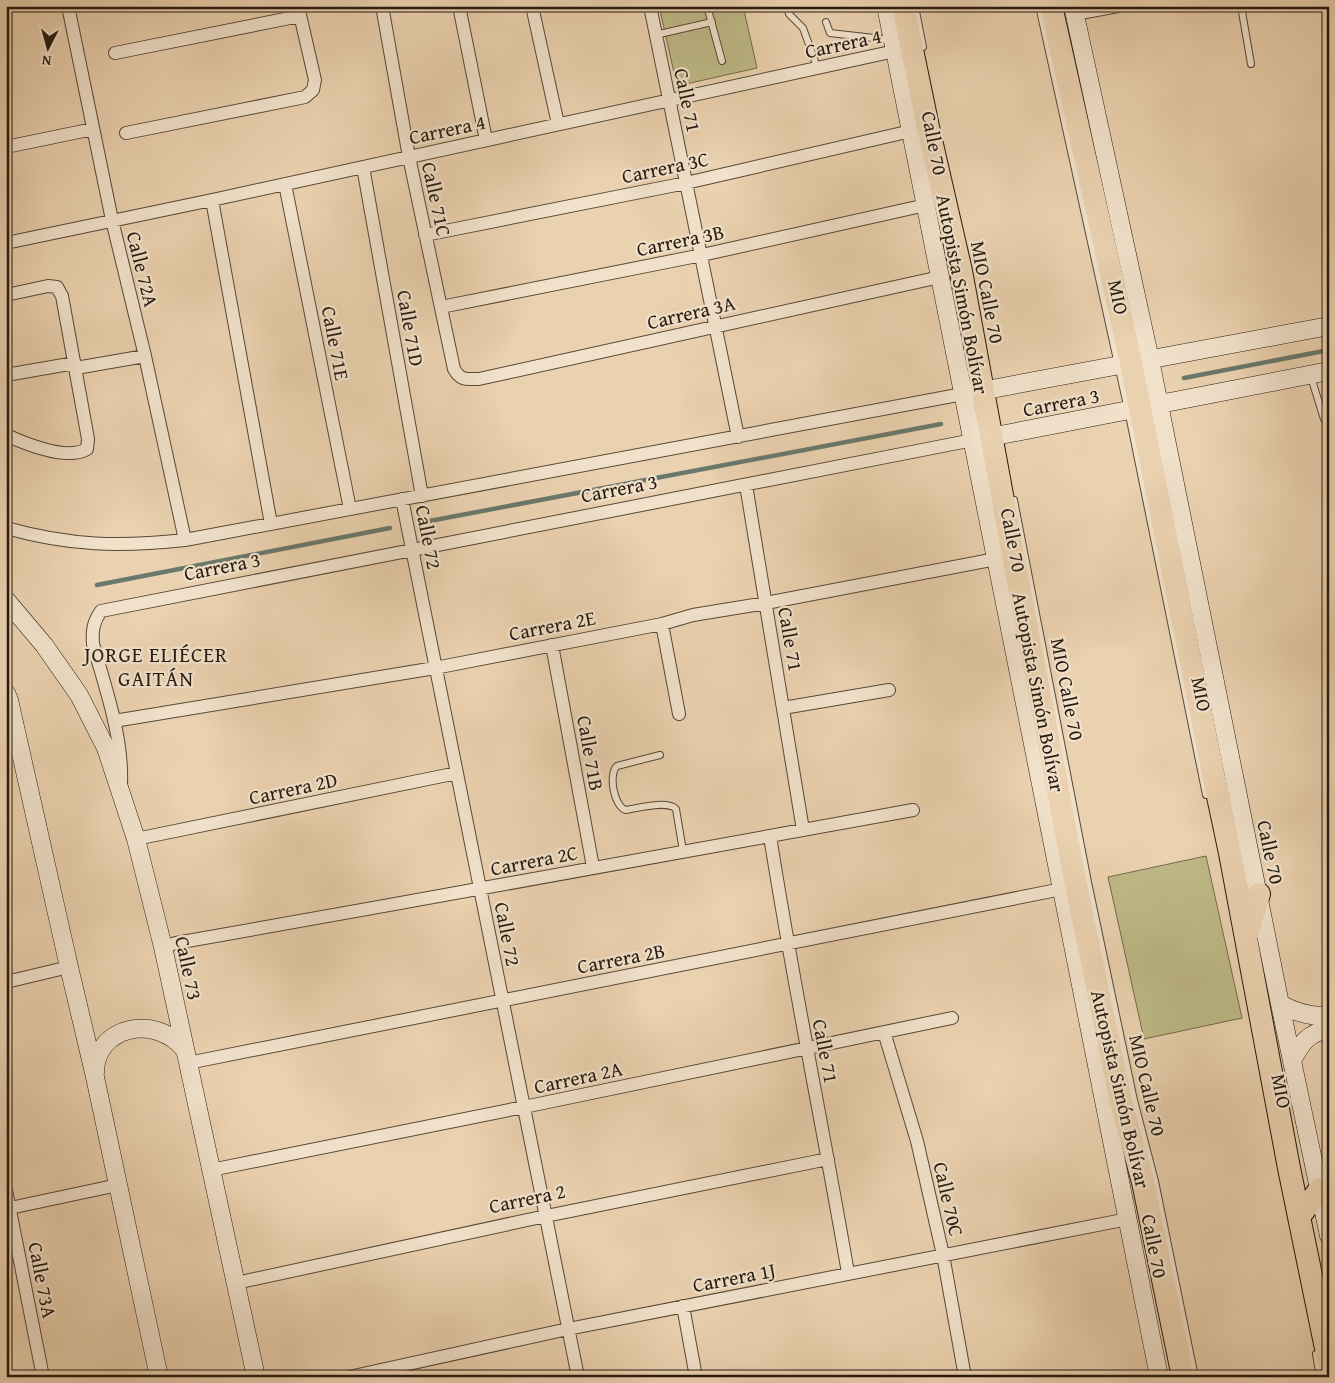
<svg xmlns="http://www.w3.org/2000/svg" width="1335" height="1383" font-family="'Gentium Book Plus',serif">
<rect width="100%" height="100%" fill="#ead1af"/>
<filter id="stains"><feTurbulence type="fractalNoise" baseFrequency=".004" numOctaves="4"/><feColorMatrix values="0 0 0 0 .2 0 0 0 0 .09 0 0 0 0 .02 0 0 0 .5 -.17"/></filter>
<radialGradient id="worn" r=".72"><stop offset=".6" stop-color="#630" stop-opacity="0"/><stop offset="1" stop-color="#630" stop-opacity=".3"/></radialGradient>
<!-- green -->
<path fill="#bdb986" stroke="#726a4a" d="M659 6H743L757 68 677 86Z
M1206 856 1242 1018 1144 1039 1108 877Z"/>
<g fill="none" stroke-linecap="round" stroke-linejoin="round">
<!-- stream -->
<path stroke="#6a786b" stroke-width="4.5" d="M1184 378 1329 350
M419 523 941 424
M97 585 390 528"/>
<defs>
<path id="lane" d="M707 6 722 61
M787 6 789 14 803 28 817 67
M915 6 923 47
M1039 6 1128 410 1206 795
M1241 6 1251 64
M826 22 830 33 892 40
M655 35 712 22
M1311 377 1324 419 1329 424
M1014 500 1088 882 1134 1100 1155 1181 1195 1377
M660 755 617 766C608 774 614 807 626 810 638 808 667 800 676 809L683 851
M1316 1354 1320 1377"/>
<path id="street" d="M68 6 112 220 145 356 185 540
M382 6 409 157 454 369C461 381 466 379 479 379L940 277
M459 6 486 140
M532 6 558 124
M650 6 738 437
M1075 14 1118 6
M115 53 300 16
M126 133 305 97 313 90 315 80 298 6
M6 147 93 129
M363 167 422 496
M285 184 350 509
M212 200 271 524
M425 235 686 183 911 131
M6 243 212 200 895 51
M6 295 48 286 57 287 62 296 88 439 87 449C67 461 26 444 6 435
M441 307 702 255 926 205
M76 368 145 356
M6 375 75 363
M746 485 803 830
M402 499 578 1377
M6 528C71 546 119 547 185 540L963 394
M662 624 679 714
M552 645 593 867
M783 708 889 690
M114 721 435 668 662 624 693 615 766 603 996 559
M121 785C123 737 106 690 93 644 92 631 93 622 101 611L973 440
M770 836C793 983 823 1127 848 1273
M136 839 457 773
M163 947 176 943C422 900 668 854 913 810
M6 982 69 967
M884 1032 917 1141 943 1255 965 1377
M188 1063 1062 889
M211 1170 524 1107 952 1018
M6 1190 43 1377
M10 1208 118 1185
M236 1283 546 1216 828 1159
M683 1306 696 1377
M349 1377 568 1329 1128 1219"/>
<path id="secondary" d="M886 6 1159 1377
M1073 6 1150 360 1280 1004 1329 1236
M970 393 1329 326
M980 439 1329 371
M6 600 44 645 79 695 106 748 136 839 163 947 256 1377
M6 693 9 700 69 967 95 1077 159 1377
M1280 1004C1295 1012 1311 1018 1329 1015
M1292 1061C1301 1043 1308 1033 1329 1029
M95 1073C95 1026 156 1013 185 1050"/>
<path id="highway" d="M903 6 928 127 961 271 1013 555 1076 885 1121 1102 1143 1182 1183 1377
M1051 6 1131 363 1213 773 1230 853 1289 1168 1329 1363
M1247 934 1259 894
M1299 1217 1320 1189"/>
</defs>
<!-- lane casing -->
<use href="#lane" stroke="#574837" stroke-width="8"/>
<!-- street casing -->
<use href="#street" stroke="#574837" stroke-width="14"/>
<!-- secondary casing -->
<use href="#secondary" stroke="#261a0f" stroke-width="19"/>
<!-- highway casing -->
<use href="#highway" stroke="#261a0f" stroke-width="24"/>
<!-- lane -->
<use href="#lane" stroke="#f1e1cb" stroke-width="6"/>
<!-- street -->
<use href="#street" stroke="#f1e1cb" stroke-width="12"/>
<!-- secondary -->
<use href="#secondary" stroke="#f1e1cb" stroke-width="18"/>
<!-- highway -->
<use href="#highway" stroke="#ead1af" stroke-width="22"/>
</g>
<g text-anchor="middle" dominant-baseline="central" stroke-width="4.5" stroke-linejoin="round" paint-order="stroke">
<!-- street labels -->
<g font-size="20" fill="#261a0f" stroke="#f1e1cb">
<text transform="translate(843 43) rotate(-12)">Carrera 4</text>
<text transform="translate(688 100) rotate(78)">Calle 71</text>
<text transform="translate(447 129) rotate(-12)">Carrera 4</text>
<text transform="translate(935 143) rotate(79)">Calle 70</text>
<text transform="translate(665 167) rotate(-12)">Carrera 3C</text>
<text transform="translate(437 199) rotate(78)">Calle 71C</text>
<text transform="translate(680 240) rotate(-12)">Carrera 3B</text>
<text transform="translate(143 269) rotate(76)">Calle 72A</text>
<text transform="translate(988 292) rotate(79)">MIO Calle 70</text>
<text transform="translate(963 294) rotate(79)">Autopista Simón Bolívar</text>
<text transform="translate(1119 297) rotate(78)">MIO</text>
<text transform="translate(691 312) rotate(-13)">Carrera 3A</text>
<text transform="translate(411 328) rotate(80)">Calle 71D</text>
<text transform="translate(336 343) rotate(79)">Calle 71E</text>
<text transform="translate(1061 402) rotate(-11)">Carrera 3</text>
<text transform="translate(619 488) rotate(-11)">Carrera 3</text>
<text transform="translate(429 537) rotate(79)">Calle 72</text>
<text transform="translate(1014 540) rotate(79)">Calle 70</text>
<text transform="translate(222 566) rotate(-11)">Carrera 3</text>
<text transform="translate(552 625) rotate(-11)">Carrera 2E</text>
<text transform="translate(791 639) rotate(80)">Calle 71</text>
<text transform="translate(1068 689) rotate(79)">MIO Calle 70</text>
<text transform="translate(1039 692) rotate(79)">Autopista Simón Bolívar</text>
<text transform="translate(1202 694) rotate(79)">MIO</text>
<text transform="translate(591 753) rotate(80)">Calle 71B</text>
<text transform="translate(293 788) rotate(-12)">Carrera 2D</text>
<text transform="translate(1271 852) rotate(78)">Calle 70</text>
<text transform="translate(534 860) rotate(-11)">Carrera 2C</text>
<text transform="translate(508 934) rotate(79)">Calle 72</text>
<text transform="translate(621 958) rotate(-11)">Carrera 2B</text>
<text transform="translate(189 968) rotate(78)">Calle 73</text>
<text transform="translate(826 1051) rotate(79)">Calle 71</text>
<text transform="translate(578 1077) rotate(-12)">Carrera 2A</text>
<text transform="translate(1148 1085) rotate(77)">MIO Calle 70</text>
<text transform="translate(1121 1089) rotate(77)">Autopista Simón Bolívar</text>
<text transform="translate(1282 1091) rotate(79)">MIO</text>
<text transform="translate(527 1198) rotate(-12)">Carrera 2</text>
<text transform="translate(949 1199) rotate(77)">Calle 70C</text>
<text transform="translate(1155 1246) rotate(79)">Calle 70</text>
<text transform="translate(734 1277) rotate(-11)">Carrera 1J</text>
<text transform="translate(43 1280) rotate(79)">Calle 73A</text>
</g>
<!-- neighbourhood labels -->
<g font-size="21" letter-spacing="1" fill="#261a0f" stroke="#f1e1cb">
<text x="156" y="654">JORGE ELIÉCER<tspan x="156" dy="24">GAITÁN</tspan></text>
</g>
</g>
<!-- margin -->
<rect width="1335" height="1383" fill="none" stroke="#ead1af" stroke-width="25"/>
<rect x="8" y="8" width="1320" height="1368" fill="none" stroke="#261a0f" stroke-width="2.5"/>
<rect x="12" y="12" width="1310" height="1358" fill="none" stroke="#261a0f"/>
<!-- north arrow -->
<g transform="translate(48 48) rotate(186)" stroke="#f1e1cb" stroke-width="4" paint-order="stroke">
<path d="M0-4L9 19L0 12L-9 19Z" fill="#261a0f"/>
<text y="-8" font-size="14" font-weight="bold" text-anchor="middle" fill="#261a0f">N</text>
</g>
<rect width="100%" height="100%" filter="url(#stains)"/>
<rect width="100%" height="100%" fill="url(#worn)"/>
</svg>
